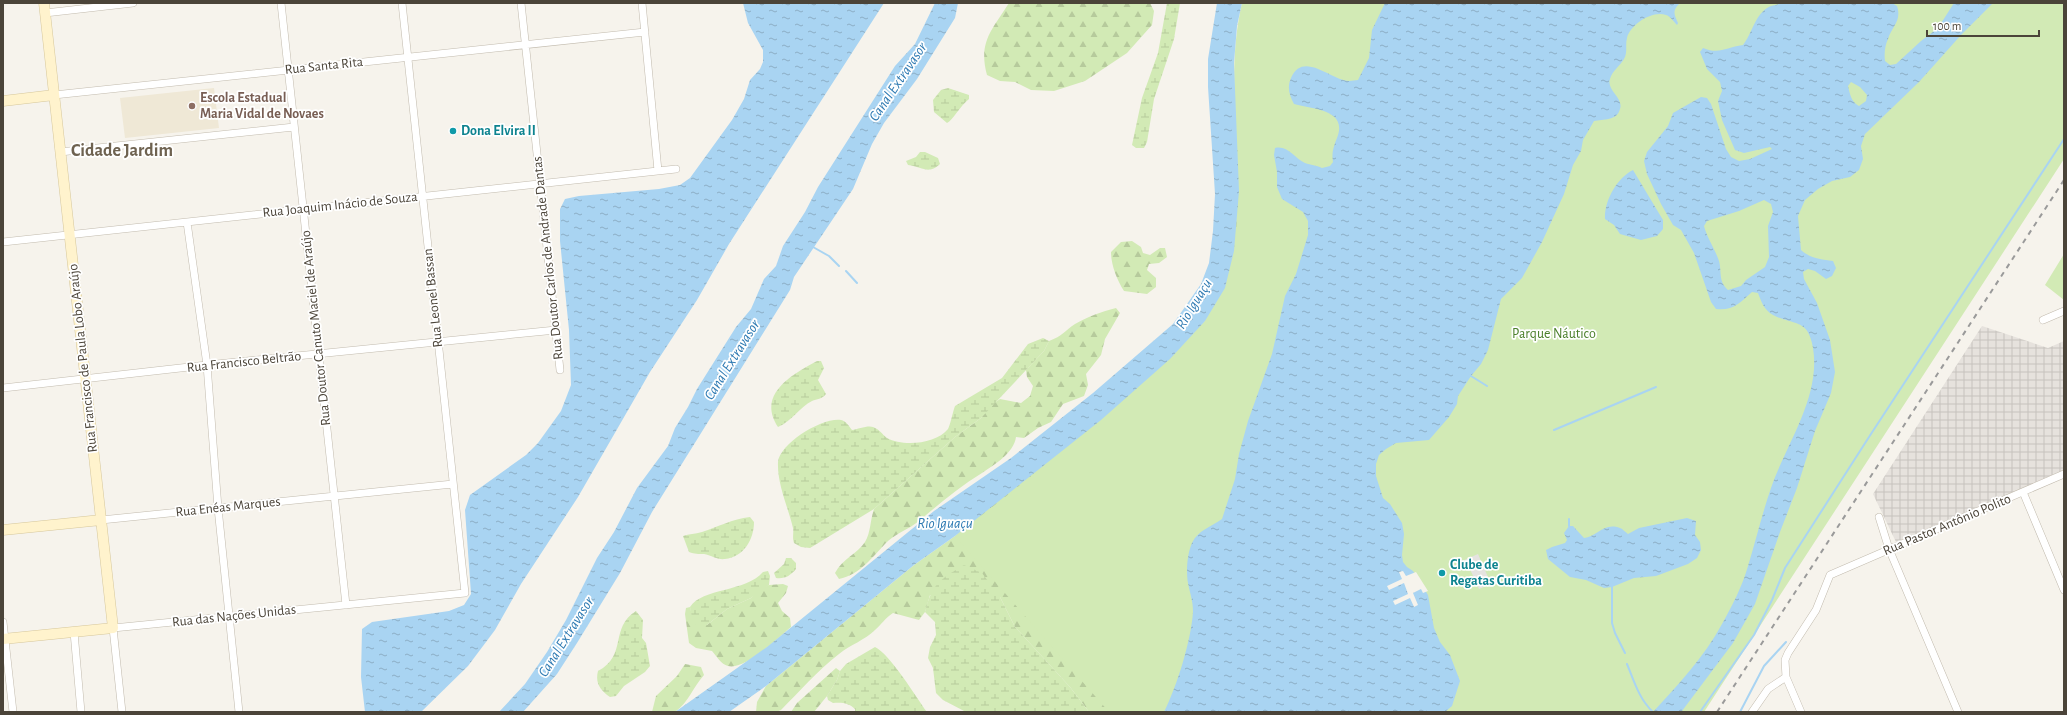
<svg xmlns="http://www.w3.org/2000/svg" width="2067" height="715" font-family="'Alegreya Sans',sans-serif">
<defs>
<pattern id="industrial-grid" width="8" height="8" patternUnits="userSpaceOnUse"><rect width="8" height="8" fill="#e6e2dd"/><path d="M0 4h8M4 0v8" fill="none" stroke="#c7c3be"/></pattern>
<pattern id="forest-firs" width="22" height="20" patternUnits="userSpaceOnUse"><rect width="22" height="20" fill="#d2eab5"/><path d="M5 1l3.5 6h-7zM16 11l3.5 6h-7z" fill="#b6ca9c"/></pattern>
<pattern id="wetland-marsh" width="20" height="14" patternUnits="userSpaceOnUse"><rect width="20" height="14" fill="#d2eab5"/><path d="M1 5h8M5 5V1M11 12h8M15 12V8" fill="none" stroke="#b6ca9c"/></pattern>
<pattern id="water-ripples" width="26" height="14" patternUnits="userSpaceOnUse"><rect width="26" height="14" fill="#a9d4f2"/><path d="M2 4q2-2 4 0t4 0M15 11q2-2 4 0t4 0" fill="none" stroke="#8caec5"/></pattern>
</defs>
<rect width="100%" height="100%" fill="#f6f3ec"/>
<!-- industrial -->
<path fill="url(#industrial-grid)" d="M1982 326 2048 348 2064 341V470L1896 542 1873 494Z"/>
<!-- education -->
<path fill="#efe8d6" d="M214 88 219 128 125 138 120 98Z"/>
<!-- forest -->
<path fill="url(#forest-firs)" d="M1009 3H1150L1154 11 1152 25 1127 53 1085 81 1054 91 1031 90 1015 82 1000 81 987 75C978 42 992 30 1009 3Z
M1283 3 1144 712H1089L1070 687 1015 627 1000 597 930 595 925 612 919 620 893 613C885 618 882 624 875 630 865 640 850 645 839 654 817 671 800 691 781 710L776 712H756L757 702 766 686 914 565 955 536 1205 321Z
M1132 241 1141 247 1143 253 1150 255 1160 248H1165L1167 257 1159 263 1149 264 1147 270 1156 278V287L1147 294 1124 291C1117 280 1111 265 1111 252L1121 242Z
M1116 308 1120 313 1105 339 1101 355 1086 374 1088 385 1084 396 1063 404 1051 422 1038 428 1024 438 1016 437C1014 453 994 465 982 473 959 487 939 504 919 521 909 529 897 533 888 541 873 556 860 575 839 579L835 573C842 559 857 554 865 542 871 532 870 520 874 509L955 437 981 418 990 406 1000 399 1021 403 1030 396 1033 386 1027 377 1026 370 1044 351 1049 341C1063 336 1064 331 1075 324 1089 316 1101 312 1116 308Z
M783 584 788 586 786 593 778 603 782 611 790 618 791 627C779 637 744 671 728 666 721 664 717 657 712 651L696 648 689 643 685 614 686 608 690 607 692 615 707 625 727 609 751 598 760 589 769 585Z
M685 664 701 667 704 675C693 687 689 702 675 712H652L656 696 677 676Z
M836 668 840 671 837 680 827 696 814 712H791L797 703Z"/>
<!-- wetland -->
<path fill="url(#wetland-marsh)" d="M1167 3H1180L1174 39 1154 99 1147 142 1144 148H1136L1132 145 1142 98 1158 53Z
M948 88 969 95V99C960 106 953 120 947 123L934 112 933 100 941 90Z
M920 152H925L938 158 940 164C928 175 923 167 908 165L906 161 916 157Z
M1043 338 1049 341 1044 351 981 418 955 437 874 509 810 548 801 547 794 543C792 537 794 533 793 528 788 507 777 484 778 462 780 443 823 417 841 420 846 421 849 426 852 430 858 429 868 425 873 427 879 429 882 434 887 438 903 447 936 444 948 429 950 426 953 411 955 406L1002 378 1028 344Z
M817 361H821L824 368 818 380 826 394C822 399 817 399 812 401 800 407 792 421 778 427 756 394 793 374 817 361Z
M750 517 754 522C754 539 744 557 725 559 717 560 711 555 704 554 698 554 695 554 689 552L683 536C689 534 695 534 702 532 718 527 732 519 750 517Z
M786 558H791L796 563V569C790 576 785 579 776 578L774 573 784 564Z
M964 565 982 573 1000 597 1015 627 1070 687 1089 712H966L943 700 936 693 933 668 928 658 930 647 936 635 935 622 925 612C932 584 940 579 964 565Z
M768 571 770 576 769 585 751 598 727 609 707 625H698L693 623 690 607C702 588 746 592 763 572Z
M636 611 643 620 642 638 646 643 650 666 645 672 624 686 616 696 610 697C600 690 595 683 598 671 628 655 609 628 636 611Z
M875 647C890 654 916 697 927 712H855V709C849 703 842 702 833 703L828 700 827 696 837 680 840 671 846 664Z"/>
<!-- green -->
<path fill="#d2eab5" d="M1242 3H2064V159L1704 712H1109L955 536C1014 490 1073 444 1129 395 1155 372 1183 350 1204 322 1209 315 1233 258 1234 249 1246 167 1223 84 1242 3Z
M2064 254V300L2045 285Z"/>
<!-- parking -->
<path fill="#e5e3e0" d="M1478 554 1491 584 1479 589 1469 567 1463 569 1460 562Z"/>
<!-- water -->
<path fill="url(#water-ripples)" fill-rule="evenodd" d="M743 3H884L729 244 697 300 650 372 578 497 521 584 495 630 468 666 421 712H365L361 677 362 629 372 622 449 611 464 605 471 594 465 510 470 495 526 455 538 443 561 411 571 385 569 330 560 241V209L565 199 579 196 659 189 680 185 690 178 732 120 744 99 750 80 760 69 763 62V50L748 23Z
M935 3H958L955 18 917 79 884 123 872 144 853 189 794 277 790 290 652 512 620 573 577 643 557 674 523 712H499L525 684 547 652 566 620 597 558 614 532 637 488 668 446 675 428 688 407 697 389 736 327 751 309 764 279 776 266 783 246 805 212 818 187 895 66 915 44Z
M1217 3H1242L1237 26 1234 63 1239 191 1234 251 1225 288 1205 321 1170 359 1101 420 955 536 914 565 766 686 729 712H675L767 647 934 511 1011 458 1093 393 1173 324 1201 284 1209 263 1213 231 1215 194 1208 87V59Z
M1385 3H1680C1672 11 1674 14 1678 23L1677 25C1674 22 1670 16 1666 15 1652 10 1630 25 1627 38 1625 45 1628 52 1624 59 1620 66 1612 71 1610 79 1606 90 1624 98 1620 109 1617 121 1603 119 1594 121L1583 140 1581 151 1573 165 1564 194 1542 242 1522 278 1501 299 1488 350 1481 364 1471 376 1458 396 1457 404 1449 417 1429 440 1396 443 1386 449 1379 455 1376 464V476L1383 498 1390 504 1402 523 1404 534 1402 555 1403 562 1407 567 1413 571 1428 595 1434 628 1440 642 1450 655 1460 681 1452 706 1445 712H1164C1177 686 1191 641 1193 612 1193 600 1190 594 1188 583 1186 572 1187 554 1192 543 1198 530 1211 527 1222 519L1235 479 1239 454 1248 421 1272 354 1285 296 1296 274 1308 235V221L1303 212 1282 199 1277 187V172L1274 155 1275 148C1288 145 1294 158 1305 163 1311 165 1316 165 1322 168L1330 166 1333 162C1331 151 1335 144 1338 135 1346 109 1311 109 1294 104 1289 95 1287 87 1291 78 1303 50 1332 81 1349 81 1352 81 1355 80 1358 80L1369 58 1372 30Z
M1782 3H1892L1897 6C1902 21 1892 26 1888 39 1885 45 1884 54 1885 61L1890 65 1896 64 1921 41 1938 28 1954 3H1993L1961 35 1919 82 1865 134 1861 146 1863 159 1859 170 1850 177 1832 181 1818 189 1805 200 1798 216 1801 250C1811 259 1821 259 1833 261L1836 268 1832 276 1826 279 1815 271 1808 269 1803 272 1804 279 1817 303 1830 340 1835 372 1831 393 1815 431 1797 488 1780 532 1755 604 1733 643 1682 711 1653 712C1678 685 1704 657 1722 624 1732 606 1742 587 1748 566 1756 540 1762 514 1771 488 1786 444 1821 397 1813 348 1808 318 1794 326 1773 315 1764 310 1761 301 1758 293L1752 292C1740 303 1733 311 1716 309L1711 302 1694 253 1681 230 1673 225 1661 204 1647 174 1644 161 1647 152 1668 126 1673 113 1701 97 1707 98 1711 104 1726 149 1731 157 1739 161 1750 159 1772 149 1770 147 1744 153 1735 150 1722 120 1718 101 1722 91 1720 82 1707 69 1700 52 1703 48C1720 55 1726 47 1743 45 1752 34 1754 17 1767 8 1771 5 1777 5 1782 3ZM1851 82 1860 87 1867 95 1866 101 1859 106C1851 102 1850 94 1848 86ZM1764 200 1771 204 1773 212 1768 226 1769 257 1765 267 1746 280 1741 286 1728 290C1718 281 1722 272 1719 261 1715 249 1707 238 1704 226L1707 221 1739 211Z
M1633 170 1663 220V229L1657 236 1641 240 1620 234 1614 225 1605 219C1604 201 1617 178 1633 170Z
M1687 518 1696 521 1695 535 1700 542 1701 550 1697 558 1688 564 1656 576 1634 578 1612 587 1604 588 1586 580 1570 577 1548 559 1546 550 1552 547 1565 543 1567 540 1564 533 1569 526H1573L1584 538C1597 537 1603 522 1620 528 1623 529 1625 532 1628 534L1639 528Z"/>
<!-- pier -->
<path fill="#f6f3ec" d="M1403 571 1406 576 1416 572 1428 591 1423 593 1421 589 1413 593 1418 605 1414 607 1410 598 1395 605 1393 601 1408 594 1404 583 1389 590 1387 586 1402 579 1399 572Z"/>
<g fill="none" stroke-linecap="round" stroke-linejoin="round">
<!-- stream -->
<path stroke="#a9d4f2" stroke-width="2" d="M813 247 829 256 839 266
M846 271 857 283
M1471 376 1487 386
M1554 430 1656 387
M1569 519V526
M1612 587V623L1615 633 1625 653
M1627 664C1634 681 1639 699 1653 712
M1700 712 1754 635 1772 600 1785 568 1869 437 2064 139
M1740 712 1764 666 1786 642"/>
<defs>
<path id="street" d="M281 3 346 605
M521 3 560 370
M642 3 658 171
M45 13 133 3
M54 95 645 32
M60 152 294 127
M187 222 207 365 218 508 239 712
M3 242 676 169
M2043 320 2064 311
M3 388 207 365 556 330
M2023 492 2064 590
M1879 517 1889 549 1958 712
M101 520 453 484
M3 622 13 712
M74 632 81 712
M1786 677 1801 712
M122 712 113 628 465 593 402 3
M1752 712 1768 689 1786 677 1785 660 1788 653 1816 610 1830 575 2064 474"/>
<path id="secondary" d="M3 101 54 95
M3 530 101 520
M3 639 113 628 44 3"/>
</defs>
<!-- street casing -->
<use href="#street" stroke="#c2bbae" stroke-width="8"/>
<!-- secondary casing -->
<use href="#secondary" stroke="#d6c79b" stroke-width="11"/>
<!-- street -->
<use href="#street" stroke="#fff" stroke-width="7"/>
<!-- secondary -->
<use href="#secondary" stroke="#fff3cd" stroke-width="10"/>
<!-- rail -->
<path stroke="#9a9a9a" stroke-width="2" stroke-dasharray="5 5" stroke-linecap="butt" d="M1717 712 2064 180"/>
</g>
<!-- markers -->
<circle fill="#8d6e63" stroke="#fff" stroke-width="1.5" cx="192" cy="106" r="4"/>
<g fill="#0f9aa8" stroke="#fff" stroke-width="1.5">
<circle cx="453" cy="131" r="4"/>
<circle cx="1442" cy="573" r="4"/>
</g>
<g text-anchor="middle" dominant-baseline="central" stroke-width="3.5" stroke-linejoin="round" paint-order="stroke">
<!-- street labels -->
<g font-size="14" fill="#4b4439" stroke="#fff">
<text transform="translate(324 66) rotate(-6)">Rua Santa Rita</text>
<text transform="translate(340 205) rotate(-6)">Rua Joaquim Inácio de Souza</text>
<text transform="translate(548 258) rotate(-96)">Rua Doutor Carlos de Andrade Dantas</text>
<text transform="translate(433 298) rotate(-96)">Rua Leonel Bassan</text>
<text transform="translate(316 328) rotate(-96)">Rua Doutor Canuto Maciel de Araújo</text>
<text transform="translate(83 358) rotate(-96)">Rua Francisco de Paula Lobo Araújo</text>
<text transform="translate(244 362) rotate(-6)">Rua Francisco Beltrão</text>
<text transform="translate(228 507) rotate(-6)">Rua Enéas Marques</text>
<text transform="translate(1947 525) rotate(-23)">Rua Pastor Antônio Polito</text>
<text transform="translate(234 616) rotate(-6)">Rua das Nações Unidas</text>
</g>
<!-- education labels -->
<g font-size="14" font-weight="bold" fill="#785e54" stroke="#fff" text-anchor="start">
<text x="200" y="98">Escola Estadual<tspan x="200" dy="16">Maria Vidal de Novaes</tspan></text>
</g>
<!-- culture labels -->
<g font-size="14" font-weight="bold" fill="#0d838f" stroke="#fff" text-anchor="start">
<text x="461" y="131">Dona Elvira II</text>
<text x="1450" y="565">Clube de<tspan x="1450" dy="16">Regatas Curitiba</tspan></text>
</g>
<!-- park labels -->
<g font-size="14" fill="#4a7f2a" stroke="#fff">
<text x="1554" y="334">Parque Náutico</text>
</g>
<!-- water labels -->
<g font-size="15" font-style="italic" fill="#2e7ab2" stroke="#fff">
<text transform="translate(898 82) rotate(-56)">Canal Extravasor</text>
<text transform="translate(1194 304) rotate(-58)">Rio Iguaçu</text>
<text transform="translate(732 360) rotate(-58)">Canal Extravasor</text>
<text x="945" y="523">Rio Iguaçu</text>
<text transform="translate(566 637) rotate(-58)">Canal Extravasor</text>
</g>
<!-- district labels -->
<g font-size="18" font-weight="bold" fill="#6e6250" stroke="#fff">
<text x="122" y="151">Cidade Jardim</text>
</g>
</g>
<!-- border -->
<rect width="2067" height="715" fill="none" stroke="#4b4439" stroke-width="8"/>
<!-- scale -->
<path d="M1927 30v6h112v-6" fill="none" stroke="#4b4439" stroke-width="2"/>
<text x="1933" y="30" font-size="12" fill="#4b4439" stroke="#ffffff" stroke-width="3" paint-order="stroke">100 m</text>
</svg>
